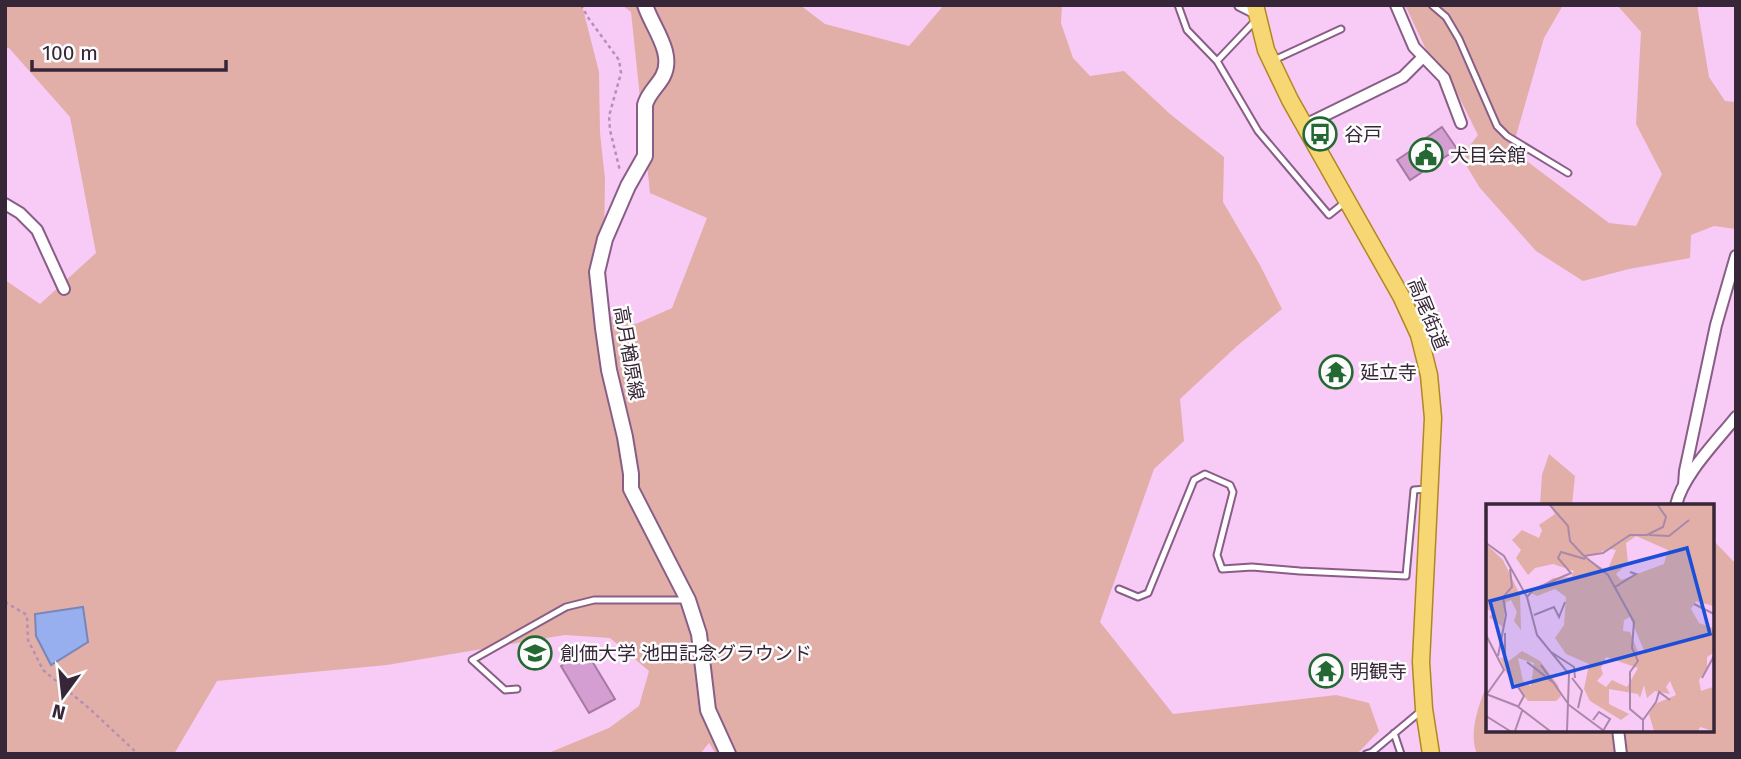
<svg xmlns="http://www.w3.org/2000/svg" width="1741" height="759" font-family="'Fira Sans','Noto Sans JP',sans-serif">
<rect width="100%" height="100%" fill="#f8caf6"/>
<!-- green -->
<path fill="#e1afa8" d="M5 5H582L599 72 600 133 605 179 604 244 593 300 617 322 636 324 672 308 707 218 650 193 631 12 622 5H800L825 24 909 46 944 5H1062L1061 23 1073 58 1090 76 1124 71 1170 114 1224 157 1223 202 1260 265 1282 309 1237 346 1180 399 1184 441 1154 469 1100 622 1173 714 1336 695 1369 703 1379 731 1357 754H716L709 743 700 754H546L609 728 639 706 649 671 610 638 565 635 387 665 217 681 174 754H5V280L40 304 96 253 70 117 9 48H5Z
M1405 5H1563L1544 38 1512 150 1609 223 1636 226 1662 174 1636 124 1641 32 1617 5H1697L1709 77 1725 101 1736 102V229L1714 226 1691 235 1690 258 1629 269 1583 281 1536 251 1480 188 1461 157 1478 135 1449 77 1430 58Z
M1549 454 1575 476 1572 505H1540L1542 475Z
M1711 538 1736 564V754H1477C1468 732 1479 705 1487 684V729H1711Z"/>
<!-- water -->
<path fill="#97afef" stroke="#7a86b8" stroke-width="2" d="M83 607 88 642 51 665 36 636 35 614Z"/>
<!-- building -->
<path fill="#d59ed2" stroke="#a479a2" stroke-width="2" d="M1442 127 1457 149 1410 180 1397 160 1427 140 1426 138Z
M586 651 615 699 589 713 561 666Z"/>
<g fill="none" stroke-linecap="round" stroke-linejoin="round">
<defs>
<path id="lane" d="M1178 5 1187 30 1217 61 1258 131 1329 215 1344 203
M1432 5 1446 17 1459 39 1497 126 1507 136 1568 173
M1274 60 1341 29
M1217 61 1255 21
M1119 589 1138 597 1148 593 1194 480 1205 474 1230 485 1233 492 1217 555 1222 569 1252 567 1300 571 1406 576 1414 490 1427 489
M517 689 505 690 472 660 566 607 594 600H684
M1394 733 1401 754
M1366 754 1372 752 1421 711"/>
<path id="street" d="M1240 5 1256 13
M1396 5 1414 47 1444 78 1461 123
M1305 125 1403 77 1423 57
M5 204 20 213 37 230 64 289
M1684 485 1685 471 1716 325 1736 256
M1676 505C1683 475 1716 442 1736 417
M1618 729 1621 754"/>
<path id="secondary" d="M645 5C652 27 675 53 663 76 658 86 648 93 645 105V156L628 186 605 239 597 272 603 328 609 370 625 437 631 474V489L688 600 699 634 708 710 728 754"/>
<path id="primary" d="M1255 5 1266 50 1290 100 1401 296 1419 335 1429 375 1433 418 1421 662 1424 709 1431 754"/>
</defs>
<!-- lane casing -->
<use href="#lane" stroke="#885e86" stroke-width="9"/>
<!-- street casing -->
<use href="#street" stroke="#885e86" stroke-width="14"/>
<!-- secondary casing -->
<use href="#secondary" stroke="#885e86" stroke-width="18"/>
<!-- primary casing -->
<use href="#primary" stroke="#b08822" stroke-width="19"/>
<!-- path -->
<path stroke="#b491b3" stroke-width="2.5" stroke-dasharray="3.5 3.5" stroke-linecap="butt" d="M581 5 589 19 619 60 621 73 609 116 610 130 620 171
M5 602 27 615 28 640 43 670 91 710 138 754"/>
<!-- lane -->
<use href="#lane" stroke="#fff" stroke-width="5"/>
<!-- street -->
<use href="#street" stroke="#fff" stroke-width="10"/>
<!-- secondary -->
<use href="#secondary" stroke="#fff" stroke-width="14"/>
<!-- primary -->
<use href="#primary" stroke="#f7d773" stroke-width="16"/>
</g>
<!-- icons -->
<defs>
<symbol id="bus-ring" viewBox="-11 -11 22 22"><circle r="9.5" fill="#fcfcfc" stroke="#246934" stroke-width="1.5"/><path d="M-5-6H5V4H4V6H2V4H-2V6H-4V4H-5ZM-3.5-4V0h7V-4ZM-3.5 1.2v1.5H-2V1.2ZM2 1.2v1.5H3.5V1.2Z" fill="#246934"/></symbol>
<symbol id="civic-ring" viewBox="-11 -11 22 22"><circle r="9.5" fill="#fcfcfc" stroke="#246934" stroke-width="1.5"/><path d="M-.6-6.5H3V-4.5H.6V-3L4-1V1h2V6H-6V1h2V-1L-.6-3ZM-1.2 2.5V6h2.4V2.5Z" fill="#246934"/></symbol>
<symbol id="temple-ring" viewBox="-11 -11 22 22"><circle r="9.5" fill="#fcfcfc" stroke="#246934" stroke-width="1.5"/><path d="M0-6L5-2H3V0L6.5 2.5H4V6H1.5V3h-3V6H-4V2.5H-6.5L-3 0V-2H-5Z" fill="#246934"/></symbol>
<symbol id="school-ring" viewBox="-11 -11 22 22"><circle r="9.5" fill="#fcfcfc" stroke="#246934" stroke-width="1.5"/><path d="M0-5L7-2L0 1L-7-2ZM-4 1L0 2.5L4 1V4Q0 6-4 4Z" fill="#246934"/></symbol>
</defs>
<g fill-rule="evenodd">
<use href="#bus-ring" x="1301" y="115" width="38" height="38"/>
<use href="#civic-ring" x="1407" y="136" width="38" height="38"/>
<use href="#temple-ring" x="1317" y="353" width="38" height="38"/>
<use href="#school-ring" x="516" y="634" width="38" height="38"/>
<use href="#temple-ring" x="1307" y="652" width="38" height="38"/>
</g>
<g text-anchor="middle" dominant-baseline="central" stroke-width="5" stroke-linejoin="round" paint-order="stroke">
<!-- poi labels -->
<g font-size="19" fill="#372637" stroke="#fcfcfc" text-anchor="start">
<text x="1344" y="134">谷戸</text>
<text x="1450" y="155">犬目会館</text>
<text x="1360" y="372">延立寺</text>
<text x="560" y="653">創価大学 池田記念グラウンド</text>
<text x="1350" y="671">明観寺</text>
</g>
<!-- street labels -->
<g font-size="19" fill="#372637" stroke="#fcfcfc">
<text transform="translate(1428 314) rotate(68)">高尾街道</text>
<text transform="translate(629 353) rotate(80)">高月楢原線</text>
</g>
</g>
<!-- overview -->
<g transform="translate(1486 504)">
<rect width="228" height="228" fill="#f8caf6"/>
<path d="M63 0H227V102L210 97 205 105 213 119 227 124V149L221 153V164L213 176 215 187 227 183V227L214 223 212 227H168L163 210 169 200 190 191 184 177 180 183 184 190 169 187 161 194 158 181 154 194 152 190 123 185V200L143 210 135 216 104 197 98 185 103 160 80 150 69 134 78 121 80 93 69 85 51 92 45 89 67 74 85 73 88 67 67 60 49 64 42 71 30 54 35 46 26 36 36 26 53 34 56 26 53 21 69 10ZM150 32 182 46 178 60 135 76 130 70 142 59 140 39ZM124 45 130 46 121 67 99 53ZM144 113 159 149 158 150 152 148 144 128 137 127 138 116ZM120 153 152 164 141 183 126 176 120 183 111 177 117 170 115 164ZM0 40 17 56 34 91 35 126 28 117 31 108 25 96 20 98 17 123 3 113 7 109 0 104ZM36 147 54 157 72 181 75 192 70 197H42L20 168 14 153 23 157ZM32 154 48 159 45 182 37 177Z" fill="#e1afa8" fill-rule="evenodd"/>
<path fill="none" stroke="#ab88aa" stroke-width="2" d="M63 0 82 22 84 37 98 52M163 31 183 32 203 16M0 39 18 52 41 93 51 131 83 170 81 227M98 52 122 71 148 118 146 144 152 157 144 168V205L157 216V227M98 52 117 49 144 31H161L177 23 180 13 171 0M129 83 150 70 144 68M41 93 48 85 85 69 72 54 75 48 99 55M208 100 228 110M48 111 68 103 73 113 79 98M19 129V155M0 131 18 166 1 190M65 148 88 163 89 174M12 152 20 111 17 93 26 83 24 65M41 158 69 180M55 161 83 201M86 174 96 187 92 204M216 174 228 152M0 190 31 202 64 227M170 198 173 188 184 196M83 201 118 227M32 203 38 192 32 183M0 212 24 227M107 216 113 208 124 215 117 227M157 216 170 198M29 227 36 207"/>
<path fill="#1d4ed8" fill-opacity="0.15" stroke="#1d4ed8" stroke-width="3.5" d="M201 44 224 130 27 183 4 97Z"/>
<rect width="228" height="228" fill="none" stroke="#372637" stroke-width="3.5"/>
</g>
<!-- border -->
<rect width="1741" height="759" fill="none" stroke="#372637" stroke-width="14"/>
<!-- north arrow -->
<g transform="translate(63 696) rotate(195)" stroke="#fcfcfc" stroke-width="5" paint-order="stroke">
<path d="M0-5L12 26L0 18L-12 26Z" fill="#372637"/>
<text y="-10" font-size="19" font-weight="bold" text-anchor="middle" fill="#372637">N</text>
</g>
<!-- scale -->
<path d="M32 60v10h194v-10" fill="none" stroke="#372637" stroke-width="3.5"/>
<text x="42" y="60" font-size="21" fill="#372637" stroke="#fcfcfc" stroke-width="5" paint-order="stroke">100 m</text>
</svg>
